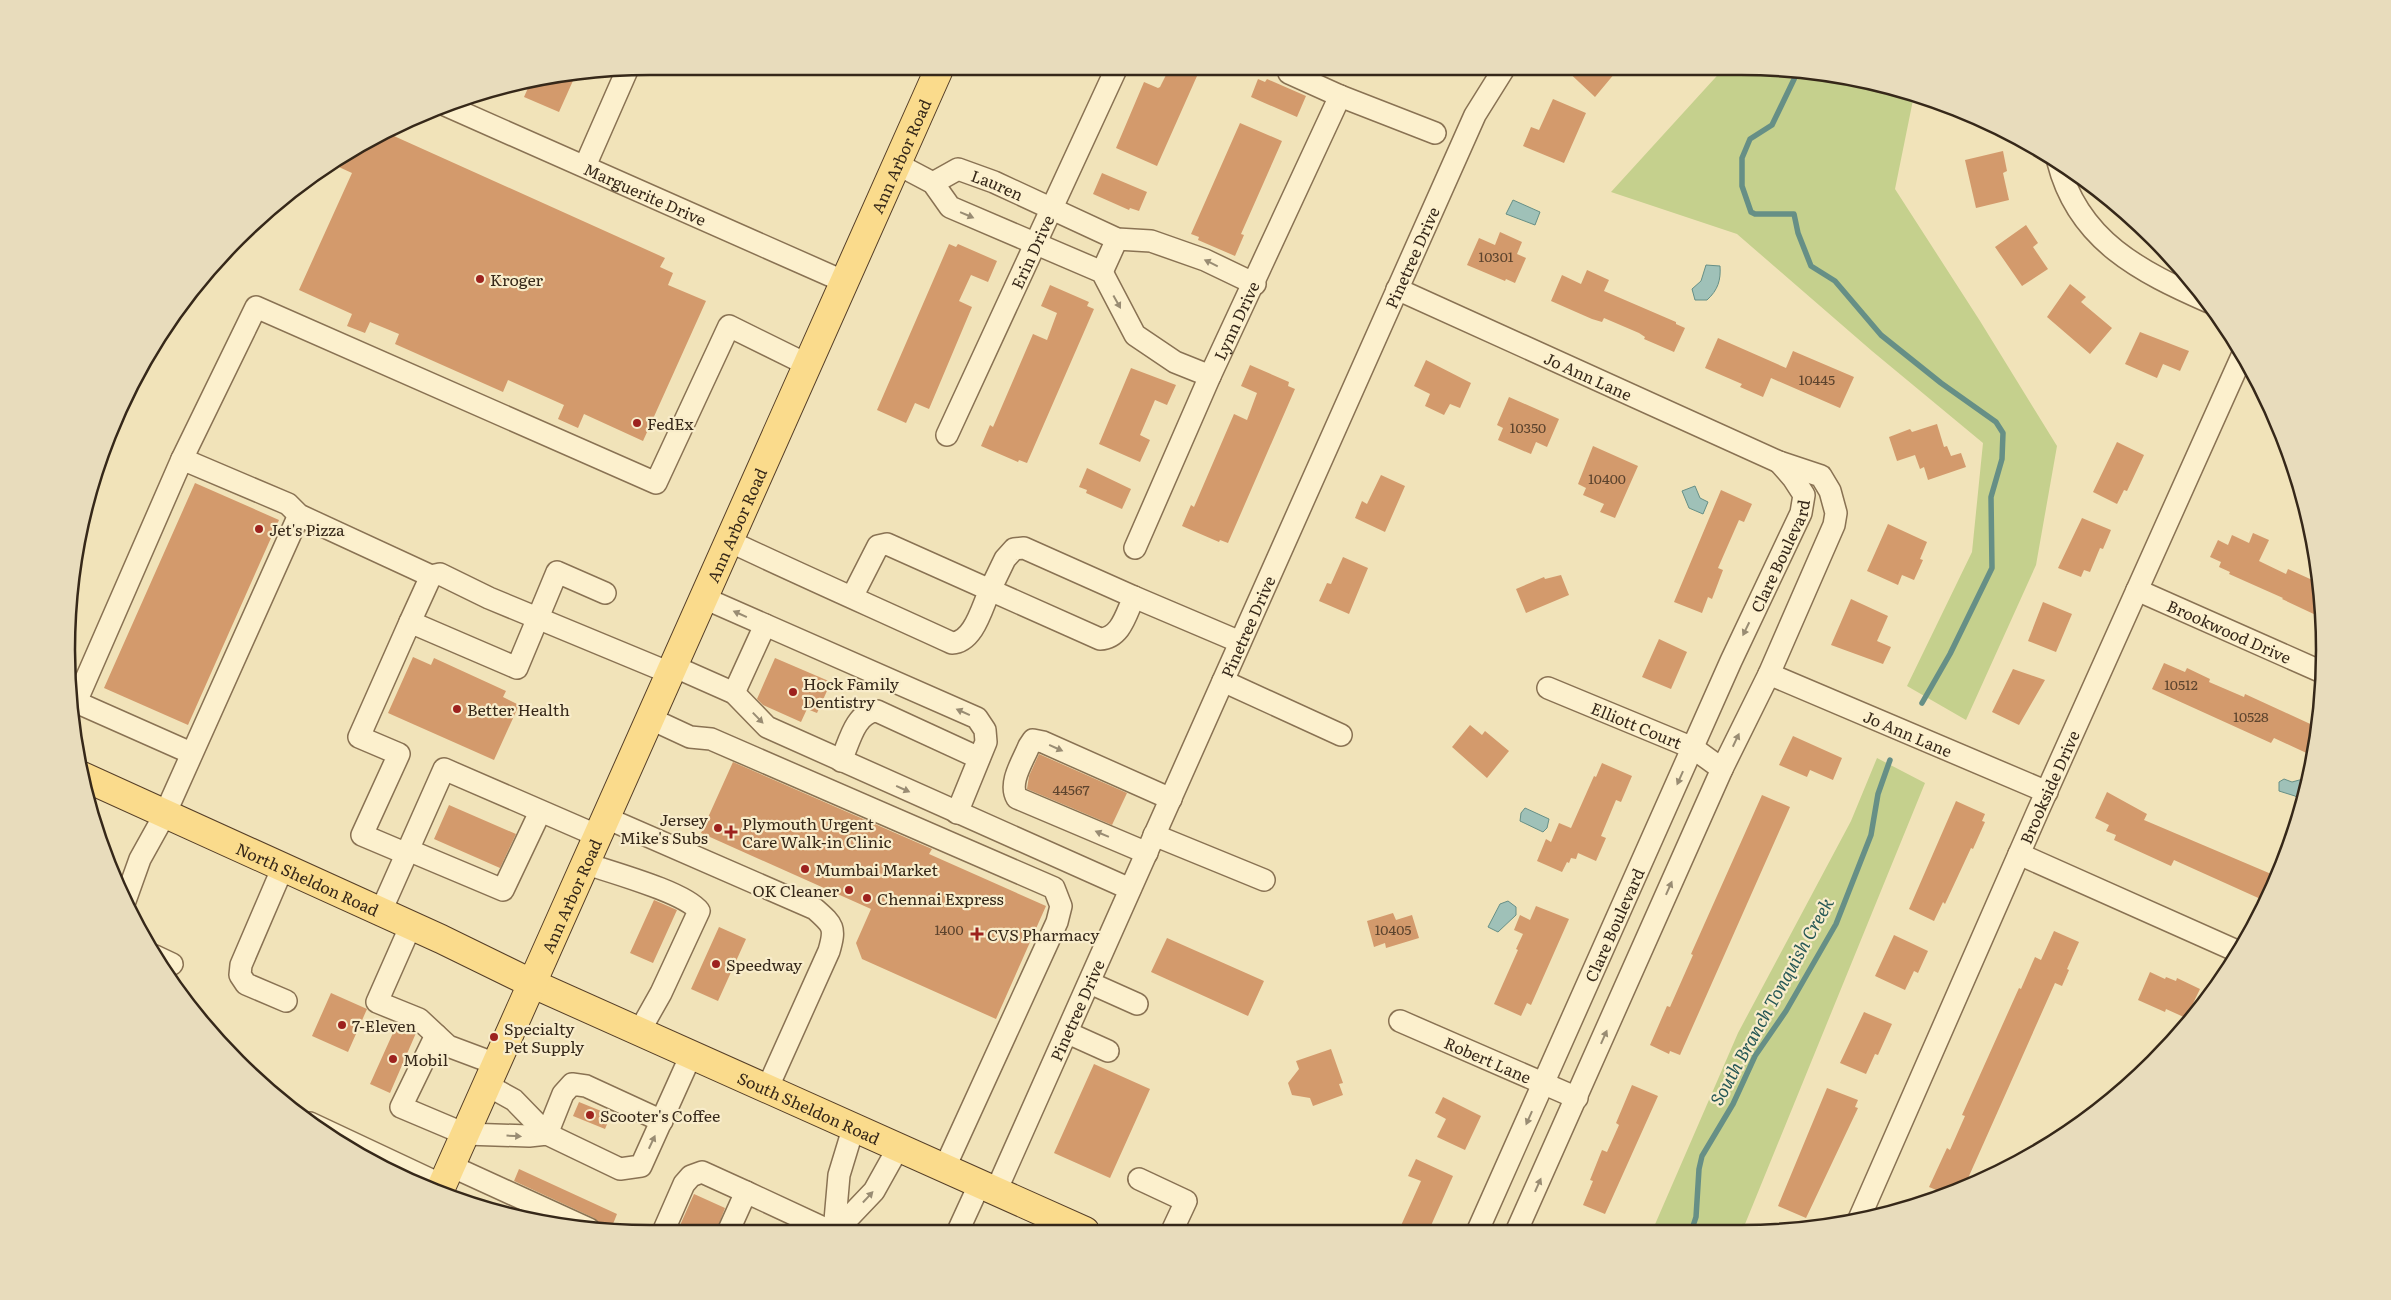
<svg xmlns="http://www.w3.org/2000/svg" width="2391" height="1300" font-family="Literata,serif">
<rect width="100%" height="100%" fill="#f1e3b9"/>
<!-- green -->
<path fill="#c5d08d" d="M1725 67H1779L1892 86 1914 95 1895 189 1980 321 2057 446 2036 565 1966 720 1907 686 1972 552 1983 443 1872 351 1737 234 1611 192Z
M1877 758 1925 783 1743 1229H1653L1738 1033 1851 821Z"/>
<!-- water -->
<path fill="#9fc1b8" stroke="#668f86" d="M1513 200 1540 212 1535 225 1506 214Z
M1706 265 1720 266C1721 280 1718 290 1707 300H1695L1692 289 1701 281Z
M1695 486 1700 498 1708 502 1703 514 1689 508 1682 491Z
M2284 779 2292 782 2303 779 2307 781 2302 801 2295 796 2279 791V782Z
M1525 808 1549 819 1547 828 1543 832 1520 821 1521 813Z
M1508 901 1516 907V915L1498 932 1488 927 1500 904Z"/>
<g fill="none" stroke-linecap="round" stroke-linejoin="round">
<!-- stream -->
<path stroke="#668f86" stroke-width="5.5" d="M1798 71 1772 125 1750 139 1742 158V186L1751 212 1755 214H1794L1798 233 1811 266 1835 281 1881 335 1941 383 1996 422 2003 433 2002 459 1991 497 1992 568 1950 654 1922 703
M1692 1229 1696 1217 1699 1169 1702 1156 1733 1104 1755 1056 1786 1011 1836 924 1871 835 1878 794 1890 760"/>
</g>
<!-- building -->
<path fill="#d39a6c" d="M1170 67H1201L1157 166 1116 148 1144 82 1158 88 1160 87Z
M1563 67H1620L1595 97Z
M576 74 559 112 524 97 532 79Z
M1258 79 1265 82 1267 79 1306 96 1297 117 1251 97Z
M1553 99 1586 113 1564 163 1523 146 1531 127 1539 130Z
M1240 123 1282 141 1241 234 1244 235 1235 256 1198 240 1199 237 1191 234Z
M385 132 665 258 660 267 673 273 668 285 706 301 643 441 584 414 578 428 558 419 564 405 508 380 503 392 395 344 399 334 370 322 365 333 347 326 352 314 299 290 352 173 330 163 358 144Z
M2003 151 2007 171 2003 173 2009 200 1976 208 1965 160Z
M1102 173 1147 192 1139 211 1130 208 1129 210 1093 194Z
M2026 225 2038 243 2033 247 2048 269 2022 286 1995 247Z
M1500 232 1522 242 1517 254 1526 258 1515 283 1506 279 1505 281 1467 265 1479 238 1495 245Z
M949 244 956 247 958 244 997 261 988 282 971 275 959 301 972 307 929 409 915 403 906 423 877 410Z
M1587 270 1609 280 1604 291 1676 322V324L1685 328 1674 352 1644 339 1645 337 1639 333 1604 318 1602 322 1592 319 1551 301 1562 275 1581 284Z
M2070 284 2086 297 2081 302 2112 328 2090 354 2047 317Z
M1050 285 1089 302 1087 306 1094 309 1027 463 1019 460 1018 462 981 446 990 425 993 427 1033 334 1047 340 1057 313 1041 306Z
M2140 332 2189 351 2180 371 2163 364 2157 378 2125 364Z
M1718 338 1786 368 1793 351 1854 377 1840 408 1771 378 1763 397 1740 387 1742 384 1705 368Z
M1426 360 1471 383 1460 408 1450 404 1444 415 1425 406 1430 394 1414 386Z
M1250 365 1289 382 1288 386 1295 389 1228 543 1220 540 1219 542 1182 526 1191 505 1194 507 1234 414 1247 420 1257 393 1241 386Z
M1131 368 1176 385 1167 405 1155 400 1140 435 1150 440 1140 462 1099 444Z
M1509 397 1559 419 1547 447 1536 442 1531 454 1498 440 1503 428 1497 425Z
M1937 424 1944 447 1947 446 1951 456 1961 453 1966 467 1928 480 1924 467 1920 469 1915 455 1897 461 1889 437 1910 429 1912 432Z
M2117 442 2144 455 2127 491 2124 490 2117 504 2093 492Z
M1593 446 1638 466 1615 518 1600 512 1604 504 1583 495 1586 488 1578 484Z
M1087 468 1131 489 1122 509 1086 493 1087 490 1079 487Z
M1381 475 1405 486 1385 532 1355 518 1362 501 1367 504Z
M195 483 279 520 188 725 104 688Z
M1721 490 1752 504 1744 522 1739 520 1718 568 1723 570 1712 599 1708 597 1702 613 1674 602Z
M2082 518 2111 530 2103 549 2100 548 2090 572 2084 570 2081 577 2058 568Z
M1888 524 1927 542 1920 559 1923 560 1914 580 1902 575 1898 585 1867 571Z
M2253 533 2269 540 2259 561 2286 574 2288 569 2319 583 2322 605 2318 616 2282 599 2283 598 2229 574 2230 572 2219 567 2221 562 2210 557 2218 540 2228 545 2232 535 2249 543Z
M1343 557 1368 568 1349 614 1319 601 1327 583 1331 584Z
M1561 575 1569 595 1526 613 1516 589 1544 577 1545 579Z
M1851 599 1888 616 1877 641 1891 647 1883 664 1831 645Z
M2043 602 2072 614 2056 652 2028 641Z
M1659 639 1687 652 1671 689 1642 677Z
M413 657 431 665 434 658 506 691 503 697 519 705 494 760 388 713Z
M775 658 831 682 817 713 807 709 801 722 763 705 757 699Z
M2164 663 2185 672 2187 668 2210 679 2209 682 2244 697 2245 694 2319 728 2313 756 2274 738 2271 743 2152 689Z
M2013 669 2045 680 2019 725 1992 712Z
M1470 725 1482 735 1485 731 1509 751 1487 778 1452 747Z
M1793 736 1842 758 1833 780 1810 770 1807 777 1779 765Z
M1039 754 1127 793 1112 825 1027 789 1029 776Z
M733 762 932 849 929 854 1046 906 996 1019 862 959 856 943 871 909 701 833Z
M1602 763 1632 776 1621 802 1616 800 1601 836 1606 838 1596 861 1578 853 1576 859 1571 858 1569 863 1567 862 1562 872 1537 861 1546 839 1551 842 1559 823 1571 828 1594 776 1596 777Z
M2107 792 2147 814 2144 820 2276 876 2265 901 2174 860 2171 866 2114 840 2116 835 2106 831 2109 825 2095 818Z
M1762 795 1790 807 1680 1055 1670 1051 1669 1054 1650 1045 1667 1006 1670 1007 1693 955 1691 954Z
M1956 801 1985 814 1982 821 1985 822 1973 849 1971 848 1945 904 1943 902 1934 921 1909 909Z
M449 805 516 834 500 868 434 839Z
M654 900 677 910 653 963 630 953Z
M1536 906 1569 919 1531 1005 1527 1003 1521 1016 1494 1004 1518 950 1516 949 1523 934 1514 930 1520 915 1530 920Z
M1393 913 1396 920 1412 915 1419 938 1386 948 1385 943 1374 947 1367 921Z
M719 927 746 939 718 1001 691 989Z
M2054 931 2079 942 2067 969 2069 970 2062 986 2055 983 1965 1185 1946 1194 1929 1187 1947 1148 1950 1150 1965 1116 1962 1115 2019 988 2021 989 2035 957 2041 960Z
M1894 935 1928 951 1918 973 1914 971 1905 990 1875 976Z
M1167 938 1264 981 1248 1016 1151 972Z
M2150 972 2165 979 2166 977 2176 981 2177 978 2200 989 2186 1018 2166 1009 2165 1012 2138 1000Z
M331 993 367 1009 348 1052 312 1036Z
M1864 1012 1892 1024 1878 1055 1875 1054 1866 1074 1840 1063Z
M397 1024 416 1033 390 1093 370 1084Z
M1331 1049 1343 1083 1339 1084 1343 1095 1313 1106 1310 1098 1292 1095 1288 1083 1299 1069 1296 1061Z
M1094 1064 1150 1089 1110 1178 1054 1153Z
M1632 1085 1658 1096 1605 1214 1583 1205 1593 1181 1590 1180 1602 1150 1607 1152 1619 1125 1616 1123Z
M1827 1088 1858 1100 1855 1107 1858 1108 1806 1218 1778 1206Z
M1443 1097 1481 1116 1465 1150 1437 1137 1446 1119 1435 1113Z
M579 1102 611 1115 605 1129 573 1116Z
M1416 1159 1453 1176 1429 1230H1399L1421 1181 1408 1176Z
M519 1169 617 1214 611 1229 600 1224 594 1218 514 1181Z
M694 1194 725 1208 716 1232H677Z"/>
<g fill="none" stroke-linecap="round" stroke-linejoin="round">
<defs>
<g id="minor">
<path d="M1289 73 1340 96 1435 133"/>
<path id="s1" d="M445 105 845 282"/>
<path d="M2058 162C2078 241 2141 272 2209 302"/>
<path d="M897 164 933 183 950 207 1102 272 1135 335 1175 362 1210 376"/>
<path d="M585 166 628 68"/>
<path id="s2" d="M933 183 958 169 994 182 1117 239 1151 241 1205 260 1255 284"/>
<path d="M1102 272 1117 239"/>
<path id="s3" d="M1397 289 1779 462 1821 476 1830 491 1836 513 1834 525 1769 674 1722 769 1517 1230"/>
<path id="s4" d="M947 435 1117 67"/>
<path d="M182 459 256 307 656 483 729 326 808 365"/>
<path d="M729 541C803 576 878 609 952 643 974 642 982 607 990 590L1100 639C1121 638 1126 614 1134 597L1024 548 1014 549 1005 559 990 590 887 544 878 546 852 597"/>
<path id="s5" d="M1135 548 1210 376 1340 96"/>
<path id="s6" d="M2137 590 2322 672"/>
<path d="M1134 597 1240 642"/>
<path d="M704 598 977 718 985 730 986 742 957 813"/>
<path d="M410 622 431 576"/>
<path d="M673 666 734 693 767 727 1130 889"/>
<path id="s7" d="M1769 674 2047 792"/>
<path d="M1223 681 1341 735"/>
<path id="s8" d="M1548 688 1693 748 1722 769"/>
<path d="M734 693 765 625"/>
<path d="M649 718 690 737 711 739 1054 888 1061 906 1057 922 945 1167"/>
<path d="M191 753 76 702 182 459 288 504 299 515 431 576 440 574 489 598 670 673"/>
<path d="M841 761C849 743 855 712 877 711L979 758"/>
<path d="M604 817 815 909C833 925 836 927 829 951L767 1089"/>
<path d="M1154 835 1264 880"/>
<path d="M408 850 503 890 540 812"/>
<path d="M1147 853 1017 798C1008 783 1023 761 1029 746L1033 740 1043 742 1171 799"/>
<path d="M407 854 362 835 399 754 359 737 410 622 517 668 557 572 605 593"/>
<path d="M2019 854 2239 952"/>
<path d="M584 863C610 872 685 892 699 911L661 993 639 1032"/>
<path d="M283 867 241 965 240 975 246 984 286 1001"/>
<path d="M125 901 140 859 165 814 299 515"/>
<path d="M381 911 444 769 596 835"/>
<path d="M411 925 377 1002 419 1019 448 1046 496 1064"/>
<path d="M155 956 172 964"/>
<path d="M1090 983 1137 1004"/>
<path id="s9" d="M1400 1021 1577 1098"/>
<path d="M1068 1033 1108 1051"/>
<path d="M436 1035 401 1107 465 1134 529 1136 547 1134 620 1169 641 1166 691 1055"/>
<path d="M487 1085 514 1100 547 1134 563 1094 572 1084 586 1086 662 1121"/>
<path d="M310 1123 442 1185"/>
<path d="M451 1166 589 1229"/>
<path d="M1139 1179 1186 1201 1172 1231"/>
<path id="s10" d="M996 1191 1475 115 1505 67"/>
<path id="s11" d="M1859 1219 2037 813 2242 356"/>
<path id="s12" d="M1478 1230 1731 661 1801 513 1804 495 1793 478 1779 462"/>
<path d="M958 1231 980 1183"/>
<path d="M663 1232 684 1184 691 1176 702 1172 746 1192"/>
<path d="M728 1232 746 1192 832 1232"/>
<path d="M834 1232 839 1175 853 1129"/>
<path d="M835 1232 874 1191 898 1148"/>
</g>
<g id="major">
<path id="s13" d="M82 776 441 939 531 983 1085 1231"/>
<path id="s14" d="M440 1190 940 67"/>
</g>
</defs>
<!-- minor casing -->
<use href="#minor" stroke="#897253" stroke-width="24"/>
<!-- major casing -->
<use href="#major" stroke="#563f28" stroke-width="30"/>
<!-- minor -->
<use href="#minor" stroke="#fcf0cd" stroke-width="21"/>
<!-- major -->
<use href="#major" stroke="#fadb8c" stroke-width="28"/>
</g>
<!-- one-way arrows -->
<defs><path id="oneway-solid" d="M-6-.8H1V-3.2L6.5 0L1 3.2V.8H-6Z" transform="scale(1.25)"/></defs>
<g fill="#998c73">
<use href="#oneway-solid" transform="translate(967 215) rotate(23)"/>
<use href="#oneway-solid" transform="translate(1211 263) rotate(-154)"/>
<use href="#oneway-solid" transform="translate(1117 302) rotate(61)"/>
<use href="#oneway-solid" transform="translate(740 614) rotate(-156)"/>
<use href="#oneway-solid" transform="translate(1746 629) rotate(116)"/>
<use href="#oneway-solid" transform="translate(963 712) rotate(-156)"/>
<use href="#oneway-solid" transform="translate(758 718) rotate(46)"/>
<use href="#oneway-solid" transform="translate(1736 740) rotate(-65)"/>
<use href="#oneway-solid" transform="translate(1056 748) rotate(24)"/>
<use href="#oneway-solid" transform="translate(1680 778) rotate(114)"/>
<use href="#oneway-solid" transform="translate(903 789) rotate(24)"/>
<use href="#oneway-solid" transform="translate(1102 834) rotate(-157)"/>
<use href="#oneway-solid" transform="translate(1669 888) rotate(-66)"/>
<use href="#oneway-solid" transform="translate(1604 1037) rotate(-66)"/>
<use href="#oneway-solid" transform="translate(1529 1118) rotate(114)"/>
<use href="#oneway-solid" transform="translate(514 1136) rotate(3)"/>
<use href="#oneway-solid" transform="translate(652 1142) rotate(-65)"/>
<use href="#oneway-solid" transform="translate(1538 1185) rotate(-66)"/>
<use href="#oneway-solid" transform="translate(868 1197) rotate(-47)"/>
</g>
<!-- markers -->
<g fill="#9d221e" stroke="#f8ecca" stroke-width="2">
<circle cx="480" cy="279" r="5"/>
<circle cx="637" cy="423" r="5"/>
<circle cx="259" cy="529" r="5"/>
<circle cx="793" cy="692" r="5"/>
<circle cx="457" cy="709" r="5"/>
<circle cx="718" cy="828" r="5"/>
<path d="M728.5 824.5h5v5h5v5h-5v5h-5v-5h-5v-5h5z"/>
<circle cx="805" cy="869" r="5"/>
<circle cx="849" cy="890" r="5"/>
<circle cx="867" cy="898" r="5"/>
<path d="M974.5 926.5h5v5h5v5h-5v5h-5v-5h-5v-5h5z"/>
<circle cx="716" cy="964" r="5"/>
<circle cx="342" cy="1025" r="5"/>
<circle cx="494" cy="1037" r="5"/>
<circle cx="393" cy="1059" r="5"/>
<circle cx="590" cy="1115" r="5"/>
</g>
<g text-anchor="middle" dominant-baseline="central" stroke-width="4.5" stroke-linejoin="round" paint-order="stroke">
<!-- number labels -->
<g font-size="14" fill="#5d442e">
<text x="1496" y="256">10301</text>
<text x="1817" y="379">10445</text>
<text x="1528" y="427">10350</text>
<text x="1607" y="478">10400</text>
<text x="2181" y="684">10512</text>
<text x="2251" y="716">10528</text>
<text x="1071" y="789">44567</text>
<text x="949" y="929">1400</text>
<text x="1393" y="929">10405</text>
</g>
<!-- street labels -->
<g font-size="16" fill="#362819" stroke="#f8ecca">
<text stroke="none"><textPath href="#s14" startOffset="1132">Ann Arbor Road</textPath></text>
<text stroke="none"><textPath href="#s2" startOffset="71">Lauren</textPath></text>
<text stroke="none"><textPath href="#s1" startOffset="219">Marguerite Drive</textPath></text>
<text stroke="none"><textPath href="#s4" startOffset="202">Erin Drive</textPath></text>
<text stroke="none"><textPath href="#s10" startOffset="1022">Pinetree Drive</textPath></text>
<text stroke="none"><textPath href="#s5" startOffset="249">Lynn Drive</textPath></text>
<text stroke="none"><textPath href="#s3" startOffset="210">Jo Ann Lane</textPath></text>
<text stroke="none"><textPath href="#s14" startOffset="728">Ann Arbor Road</textPath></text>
<text stroke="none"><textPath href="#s12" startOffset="739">Clare Boulevard</textPath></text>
<text stroke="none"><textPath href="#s10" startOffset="618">Pinetree Drive</textPath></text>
<text stroke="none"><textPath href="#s6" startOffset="101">Brookwood Drive</textPath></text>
<text stroke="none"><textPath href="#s8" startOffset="96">Elliott Court</textPath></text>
<text stroke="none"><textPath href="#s7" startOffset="151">Jo Ann Lane</textPath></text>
<text stroke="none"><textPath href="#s11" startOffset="472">Brookside Drive</textPath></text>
<text stroke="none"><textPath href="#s13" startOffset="248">North Sheldon Road</textPath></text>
<text stroke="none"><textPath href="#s14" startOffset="322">Ann Arbor Road</textPath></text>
<text stroke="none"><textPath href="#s12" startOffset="334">Clare Boulevard</textPath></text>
<text stroke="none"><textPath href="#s10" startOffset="198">Pinetree Drive</textPath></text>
<text stroke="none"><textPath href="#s9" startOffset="96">Robert Lane</textPath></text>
<text stroke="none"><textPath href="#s13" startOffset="799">South Sheldon Road</textPath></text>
</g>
<!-- poi labels -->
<g font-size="16" fill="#362819" stroke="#f8ecca" text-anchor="start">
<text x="490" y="279">Kroger</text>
<text x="647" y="423">FedEx</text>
<text x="269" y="529">Jet's Pizza</text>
<text x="803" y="683">Hock Family<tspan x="803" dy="18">Dentistry</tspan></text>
<text x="467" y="709">Better Health</text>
<text x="708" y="819" text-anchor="end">Jersey<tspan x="708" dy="18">Mike's Subs</tspan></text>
<text x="742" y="823">Plymouth Urgent<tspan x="742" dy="18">Care Walk-in Clinic</tspan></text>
<text x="815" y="869">Mumbai Market</text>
<text x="839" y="890" text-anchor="end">OK Cleaner</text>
<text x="877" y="898">Chennai Express</text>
<text x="987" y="934">CVS Pharmacy</text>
<text x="726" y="964">Speedway</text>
<text x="352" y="1025">7-Eleven</text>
<text x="504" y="1028">Specialty<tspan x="504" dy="18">Pet Supply</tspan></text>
<text x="403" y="1059">Mobil</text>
<text x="600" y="1115">Scooter's Coffee</text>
</g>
<!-- water labels -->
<g font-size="18" font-style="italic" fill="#275856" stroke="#f8ecca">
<text transform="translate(1771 1001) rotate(-61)">South Branch Tonquish Creek</text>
</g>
</g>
<!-- crop -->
<path d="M0 0H2391V1300H0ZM650 75H1741A575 575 0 0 1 2316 650V650A575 575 0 0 1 1741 1225H650A575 575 0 0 1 75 650V650A575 575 0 0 1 650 75Z" fill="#e8dcbc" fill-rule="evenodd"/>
<path fill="none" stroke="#362819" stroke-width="2.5" d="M650 75H1741A575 575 0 0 1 2316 650V650A575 575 0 0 1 1741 1225H650A575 575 0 0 1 75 650V650A575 575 0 0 1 650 75Z"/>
</svg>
